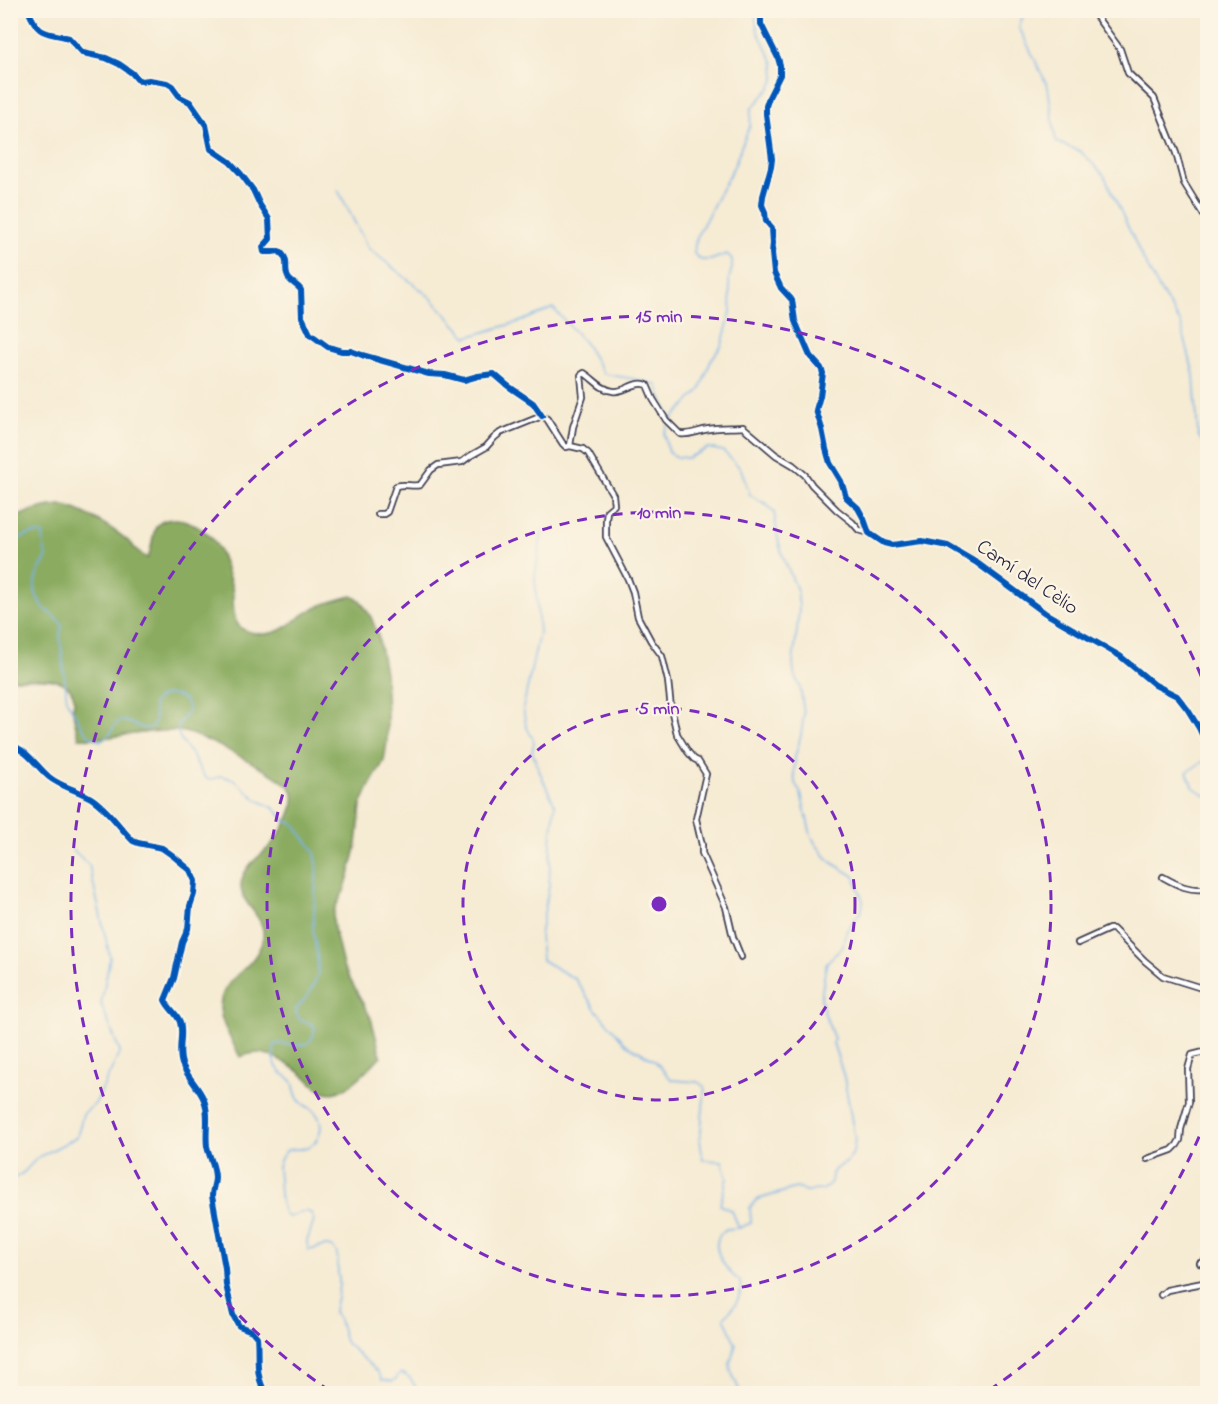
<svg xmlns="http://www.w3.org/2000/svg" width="1218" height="1404" font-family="'Indie Flower',sans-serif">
<rect width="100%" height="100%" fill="#fcf5e5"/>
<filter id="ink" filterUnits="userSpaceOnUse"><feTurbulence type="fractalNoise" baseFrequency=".0167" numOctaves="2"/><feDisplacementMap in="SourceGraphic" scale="12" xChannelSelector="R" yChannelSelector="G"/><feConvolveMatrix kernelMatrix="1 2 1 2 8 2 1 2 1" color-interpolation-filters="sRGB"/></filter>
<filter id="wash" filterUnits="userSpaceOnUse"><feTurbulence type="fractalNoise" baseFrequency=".008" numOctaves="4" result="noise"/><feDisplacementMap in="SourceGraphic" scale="24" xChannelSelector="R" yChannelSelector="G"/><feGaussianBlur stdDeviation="1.35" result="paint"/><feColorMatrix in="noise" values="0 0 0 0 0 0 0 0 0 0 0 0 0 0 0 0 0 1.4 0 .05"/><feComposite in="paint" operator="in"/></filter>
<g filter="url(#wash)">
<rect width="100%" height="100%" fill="#f6ebd3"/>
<!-- forest -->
<path fill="#8bac60" stroke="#56674e" stroke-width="1.5" d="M60 505C80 508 111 527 127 540 134 546 139 555 148 558 152 549 152 535 156 527 160 520 168 519 176 519 185 519 193 523 201 529 215 538 220 550 225 566 227 573 230 580 232 587 235 602 229 625 247 631 277 642 290 621 313 609 325 603 339 599 352 596L360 600 371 617 378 635 385 673 387 713V742L384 761 369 787 361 805 357 844 350 872 344 891 335 908 333 918 334 928 343 966 371 1018 381 1056C370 1067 354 1086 339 1091 335 1093 329 1093 325 1092 318 1090 312 1083 307 1078 296 1068 272 1053 258 1053 251 1053 245 1055 240 1057 225 1027 206 1004 236 976 246 967 256 958 261 945 273 916 234 905 242 879 247 863 260 857 271 845 280 835 289 819 293 806 295 800 295 794 291 789 279 774 198 733 179 731 146 728 112 741 79 738 77 728 73 719 73 709 73 706 74 702 74 699 71 672 30 680 11 679L10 543 13 539V519C28 511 44 506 60 505Z"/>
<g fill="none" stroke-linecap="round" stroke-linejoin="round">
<!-- stream -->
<path stroke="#77b3e8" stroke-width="1.5" d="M1025 10 1019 27 1048 87 1056 142 1080 151 1104 175 1143 259 1158 287 1181 324 1194 375 1198 435 1208 451
M338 190 368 248 430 297 467 337 522 321 553 308 584 342 604 374 634 379 657 385 670 419
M670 421 700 390 711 360 722 345 731 312 729 279 732 268V259L727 254 711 260H701L694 254 695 244 698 234 735 164 741 147 750 126 751 109 770 88 775 78 774 63 758 32 756 22V10
M668 425 664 434 668 452 677 457 688 458 708 448 723 451 741 469 750 495 766 504 774 512 778 539 783 557 797 590 799 607 798 621 793 663 794 674 800 686 804 714 801 735 795 757 794 773 795 783 801 794 811 835 815 843 826 857 834 864 854 876 863 901 862 910 847 930 844 939 843 947 827 962 825 971 821 998 823 1009 834 1039 833 1043 844 1077 855 1139 853 1153 847 1162 835 1169 832 1174 831 1182 823 1190 807 1191 796 1188 756 1200 750 1208 751 1223 739 1228 726 1229C724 1231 721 1233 719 1236 711 1251 728 1273 740 1281 743 1295 734 1308 724 1317L736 1345 730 1363 731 1371 741 1394
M10 459 14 461 16 465V474L10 511
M542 532 535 577 539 633 523 708 526 726 534 741 532 752 543 780 555 805 551 841 549 886 540 935 542 960 575 979 596 1010 626 1044 654 1060 672 1080 698 1082 705 1087 700 1140 703 1160 722 1161 727 1178 720 1205 732 1211 739 1228
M10 542C21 539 33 530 43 535L44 548 47 557 38 572 35 581V591L38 599 43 607 60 622 62 626 60 635 67 701 83 728 89 735 100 741C102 739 105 738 108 736 113 731 113 724 120 721 129 718 154 742 155 718 155 713 153 709 153 704 156 700 160 696 165 695 173 694 186 696 188 707 189 714 179 720 178 728 177 740 187 747 193 757 199 765 200 775 209 780L222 776 235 780 257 800 274 808 286 821 295 824 299 831 311 846 315 854 317 864 313 930 317 954 318 973 315 982 309 994 297 1008 296 1012 299 1019 312 1024 315 1028C311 1055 292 1042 275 1044 273 1056 273 1066 283 1074 287 1077 291 1078 293 1083 295 1088 295 1095 299 1100 303 1105 309 1107 314 1111 325 1122 322 1139 309 1147 302 1151 294 1148 287 1150L281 1158 278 1167 280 1195 283 1211 285 1215 289 1217C297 1214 303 1209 311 1213L314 1221 307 1241 308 1250C314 1250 321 1245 327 1246 339 1247 338 1260 338 1269 337 1274 340 1278 339 1283 339 1293 335 1303 334 1312L339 1320 345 1342 378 1372 382 1380 392 1381 396 1379 398 1375 402 1373 410 1378 420 1394
M1208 758 1187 772 1193 787 1208 797
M10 1181 24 1172 37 1158 77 1137 83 1114 95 1104 120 1052 101 1004 110 957 89 865 73 850"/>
</g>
</g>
<g filter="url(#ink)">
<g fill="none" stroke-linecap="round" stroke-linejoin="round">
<defs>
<path id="minor" d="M28 10C40 38 45 31 69 38L83 53 106 58 119 64 132 73 137 79 141 81 149 80 167 83 172 86 180 97 190 102 206 125 211 149 230 162 241 174 253 190 260 205 269 219 270 239 263 247 264 252H272L279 251C292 261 282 270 289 279 293 284 298 285 301 290L302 317 310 334 328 347 342 351H351L362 355 429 374 445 375 464 380 478 376 494 374 508 386 533 403 542 416
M761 10V24L778 58 780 65V75L769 97 766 106V114L772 159 771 167 763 196 762 205 765 212 766 221 772 228 773 243 772 253 774 273 781 288 792 300 795 321 810 356 821 368 823 373 820 396 816 410 822 429 826 449 830 463 841 481 846 497 858 508 864 519 869 533 884 543 892 545 922 541 948 546 977 563 1045 613 1120 656 1155 685 1177 696 1188 710 1199 728 1208 747
M1096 10V16L1120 49 1128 73 1154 98 1176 153 1184 183 1208 222
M570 446 583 449 588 453 613 495 614 505 607 511 606 520V537L628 579 633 592 638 617 651 641 662 656 668 681 671 708 677 734 688 752 694 759 698 761 706 774 696 819 702 845V853L726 907 733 937 741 957
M378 514H384L387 512 396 486C406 483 411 487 420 485L431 470 438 465 462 462 470 456 486 447 494 438 500 433 542 416 547 419 563 444 566 447 570 446 573 427 583 397 581 375 584 373C593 378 601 390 613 391 625 393 634 380 647 385L653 399 666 420 680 434C689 435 695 432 704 430 717 427 730 428 743 427L776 455 793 465 805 475 812 485 837 510 852 522 859 530 869 533
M10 745C28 750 36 766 49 777 61 787 78 790 91 798 108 809 119 827 133 841L138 843 162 848 172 855 190 870 195 881 194 894 190 906 188 929 182 942 174 978 165 1000C168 1008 177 1013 180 1022 184 1035 177 1049 182 1064 187 1077 199 1087 204 1100 210 1114 205 1131 207 1146 209 1157 215 1166 215 1178 215 1184 212 1189 212 1196L225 1268 226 1285 233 1315 239 1326 252 1331 257 1337C259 1356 254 1378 267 1394
M1163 877C1177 885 1191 892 1208 888
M1078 943 1109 929H1113L1145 961 1163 976 1208 990
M1208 1094C1204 1106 1201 1115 1208 1128
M1147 1159 1172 1150 1177 1145 1180 1140 1181 1129 1189 1102 1188 1069 1192 1055 1208 1051
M1200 1263 1208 1260
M1161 1295 1167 1290 1208 1282"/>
</defs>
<!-- minor casing -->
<use href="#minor" stroke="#424052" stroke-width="8"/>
<!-- minor -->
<use href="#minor" stroke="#fff" stroke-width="4.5"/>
<defs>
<path id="cycleway" d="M28 10C40 38 45 31 69 38L83 53 106 58 119 64 132 73 137 79 141 81 149 80 167 83 172 86 180 97 190 102 206 125 211 149 230 162 241 174 253 190 260 205 269 219 270 239 263 247 264 252H272L279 251C292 261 282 270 289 279 293 284 298 285 301 290L302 317 310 334 328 347 342 351H351L362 355 429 374 445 375 464 380 478 376 494 374 508 386 533 403 542 416
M761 10V24L778 58 780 65V75L769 97 766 106V114L772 159 771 167 763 196 762 205 765 212 766 221 772 228 773 243 772 253 774 273 781 288 792 300 795 321 810 356 821 368 823 373 820 396 816 410 822 429 826 449 830 463 841 481 846 497 858 508 864 519 869 533 884 543 892 545 922 541 948 546 977 563 1045 613 1120 656 1155 685 1177 696 1188 710 1199 728 1208 747
M10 745C28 750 36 766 49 777 61 787 78 790 91 798 108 809 119 827 133 841L138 843 162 848 172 855 190 870 195 881 194 894 190 906 188 929 182 942 174 978 165 1000C168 1008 177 1013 180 1022 184 1035 177 1049 182 1064 187 1077 199 1087 204 1100 210 1114 205 1131 207 1146 209 1157 215 1166 215 1178 215 1184 212 1189 212 1196L225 1268 226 1285 233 1315 239 1326 252 1331 257 1337C259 1356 254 1378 267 1394"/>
</defs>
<!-- cycleway casing -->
<use href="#cycleway" stroke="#fcf5e5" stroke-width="10"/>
<!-- cycleway -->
<use href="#cycleway" stroke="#0057b8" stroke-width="6"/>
</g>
</g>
<!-- distance rings -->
<g fill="none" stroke="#7b2cbf" stroke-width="3" stroke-dasharray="10 8">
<circle cx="659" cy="904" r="196"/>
<circle cx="659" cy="904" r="392"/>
<path d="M1206 1120A588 588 0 0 1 988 1391M330 1391A588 588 0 1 1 1206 688"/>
</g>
<g text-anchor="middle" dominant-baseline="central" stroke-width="4.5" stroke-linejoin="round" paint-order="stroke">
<!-- street labels -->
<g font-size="21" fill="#22223b" stroke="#fcf5e5">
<text transform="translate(1027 578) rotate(34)">Camí del Cèlio</text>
</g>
</g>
<circle cx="659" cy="904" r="9" fill="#7b2cbf" stroke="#fcf5e5" stroke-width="3"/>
<g font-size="18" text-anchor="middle" font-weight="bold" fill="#7b2cbf" stroke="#fcf5e5" stroke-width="4.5" stroke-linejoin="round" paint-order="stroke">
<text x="659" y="322">15 min</text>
<text x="659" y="518">10 min</text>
<text x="659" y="714">5 min</text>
</g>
<!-- margin -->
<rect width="1218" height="1404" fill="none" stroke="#fcf5e5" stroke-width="36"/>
</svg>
